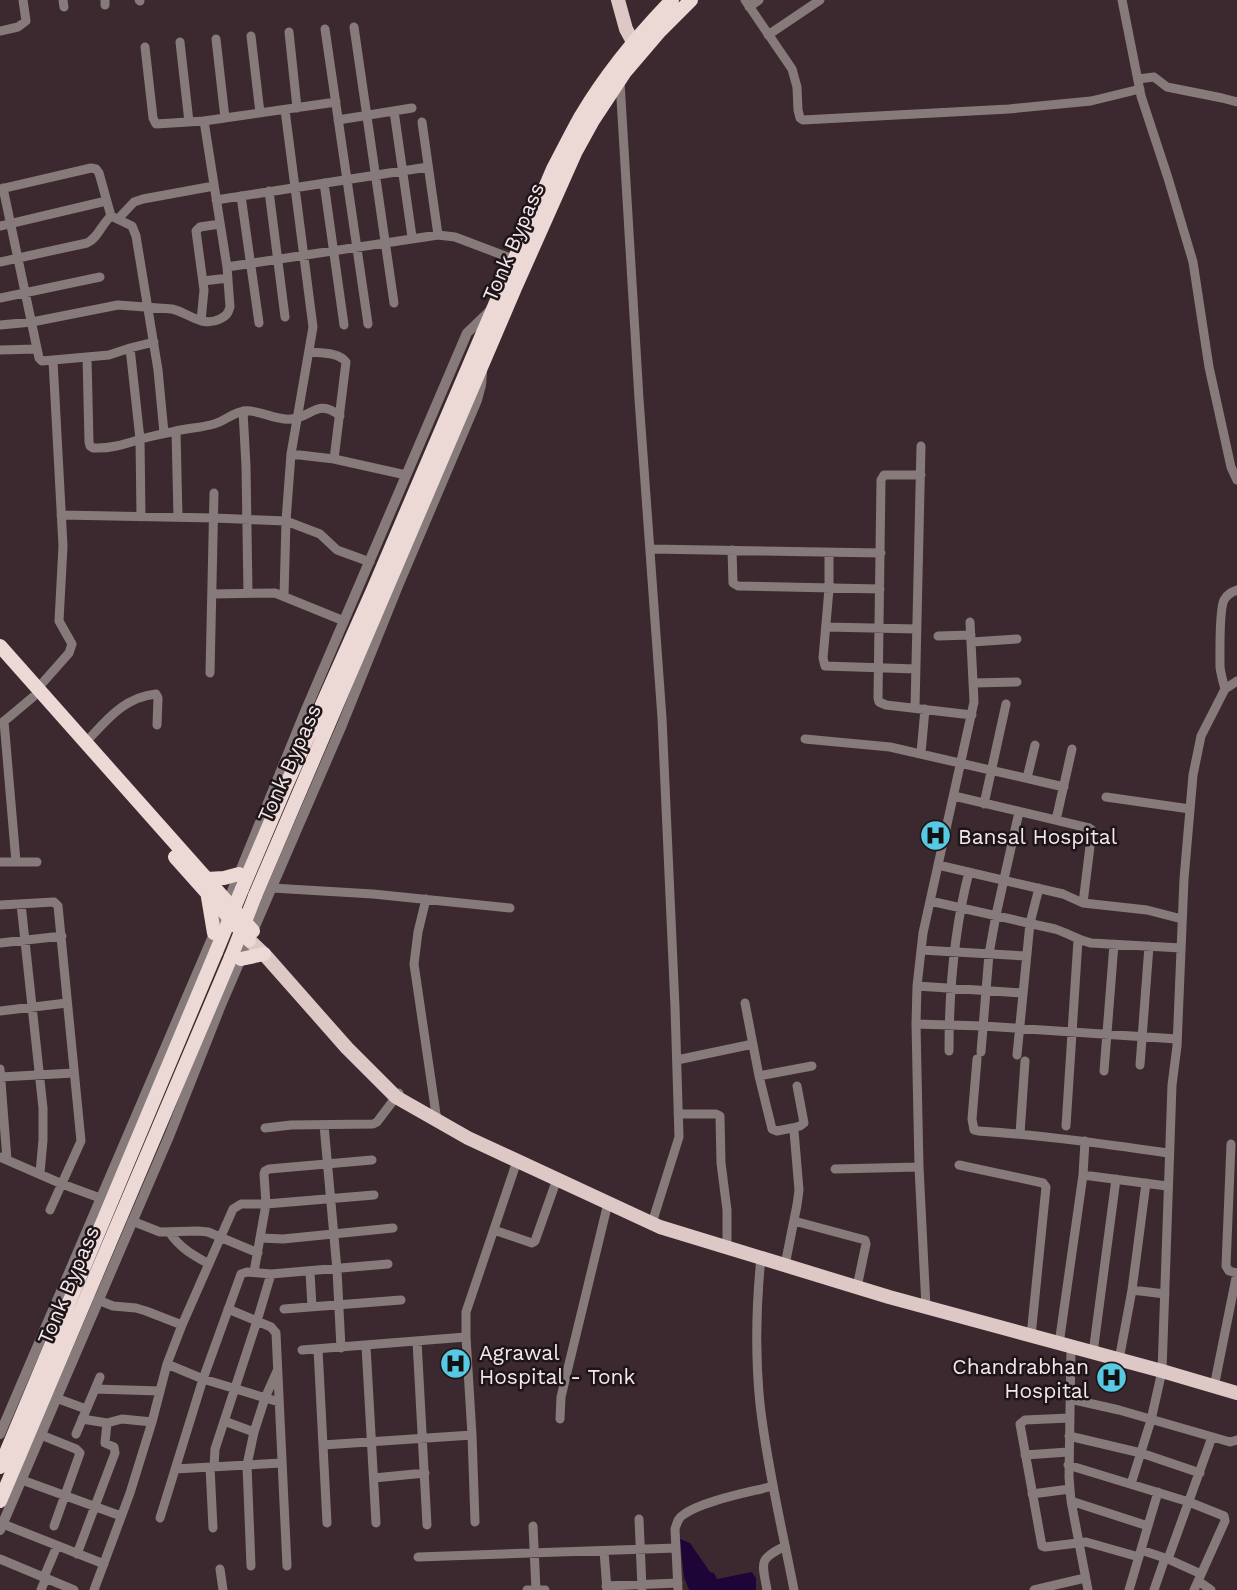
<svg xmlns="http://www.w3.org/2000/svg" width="1237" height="1590" font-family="'Work Sans',sans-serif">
<rect width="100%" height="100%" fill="#3c292f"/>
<!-- water -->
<path fill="#1e0538" d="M680 1539 690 1543 710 1572 714 1573 717 1579 752 1572 756 1578V1590H689L684 1577Z"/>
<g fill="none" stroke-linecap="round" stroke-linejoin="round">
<!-- minor -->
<path stroke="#867b7a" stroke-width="9" d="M63 0 64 7
M105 0V5
M139 0 140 1
M745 0 792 69 797 87 798 110 800 118 803 120 1009 109 1091 101 1140 89
M1122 0 1141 96 1168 178 1193 262 1209 367 1231 467 1237 480
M749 7 759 0
M354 27 394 303
M325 29 368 324
M0 31 18 27 26 21 23 0
M289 32 297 108
M768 35 820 0
M251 36 260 113
M216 39 225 118
M180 42 189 122
M145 47 153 118 156 124 204 121 336 102
M1138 79 1154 77 1167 87 1222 98 1237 102
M620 82 639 399 662 718 675 1007 679 1137 652 1223
M394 111 412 237
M338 120 412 108
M422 122 438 235
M324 183 344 325
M3 188 39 358 42 361 109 355 130 348 154 342
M0 189 91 168 96 169 99 173 111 216 132 226 136 236 158 370 164 433
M269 191 285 317
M241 196 259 323
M216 200 428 167
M118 219 134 202 143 199 214 186
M0 226 106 201
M0 262 87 243C98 238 101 225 111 216
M227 267 438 235 455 237 513 259
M203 281 228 278
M0 298 100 277
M201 321 204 290 196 231 200 227 220 224
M0 325 32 322 118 305 172 309C189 313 202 328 220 319 226 316 228 314 230 307L227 267 204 121
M130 348 140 439 141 517
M0 350 37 349
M309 352C321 353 339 352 346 362L334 459
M87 357 89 442 90 446 93 448C110 449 125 444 141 439 151 436 162 434 172 432 186 428 201 428 214 424 225 421 232 413 244 411 259 409 275 421 291 419 312 417 318 398 340 416
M243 411 246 466 248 593
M176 431 178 517
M291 454 334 459 406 475
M921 475H884L881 480 878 698 879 702 886 705 972 715
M61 515 214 518 286 521 320 534 337 550 370 562
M651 549 881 553
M732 550 733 583 738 586 880 589
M829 553V589L823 658 825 666 916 669
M213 594 275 593 344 621
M284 596 286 521 291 454 313 327 285 110
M826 627 917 629
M938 636 971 635
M972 642 1017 639
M210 673 214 493
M974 683 1017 682
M38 688 69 653 72 644 59 621 63 546 53 361
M1225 689C1223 682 1221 675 1220 667 1220 654 1219 610 1224 600 1227 594 1232 592 1237 590
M915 708 921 446
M4 721 16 862
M2 723 33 697
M805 739 890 747 1064 787
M86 742C106 721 124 697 156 694L158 698 157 725
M921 753 925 709
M1027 778 1035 745
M954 796 1089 828 1092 830 1083 903
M1106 797 1190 809
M984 804 1006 704
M1056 820 1072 749
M0 862H37
M938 865 1063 894 1083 903 1147 910 1182 919
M272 888 373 894 510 908
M426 899 418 932 414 964 437 1121
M930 901 1055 929C1068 933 1078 940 1091 943L1181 948
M21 904 43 1108V1140L40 1173
M0 905 54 902 58 906 81 1141 50 1210
M0 943 62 936
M921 950 1026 956
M917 986 1023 993
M745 1003 759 1076 772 1129 777 1131 792 1128 794 1131 799 1190 797 1205 785 1265
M0 1011 67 1003
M916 1024 983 1026 1177 1039
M949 1051C949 991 954 930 969 872
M981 1052 989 954 996 915 1019 812
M1017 1055 1030 923 1039 888
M977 1059 972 1119 974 1130 978 1131C1042 1135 1105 1144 1168 1153
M677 1060 753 1044
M1140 1065 1149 946
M0 1069 7 1160
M1104 1071 1114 944
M759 1076 812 1066
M0 1077 74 1073
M678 1114H716L720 1116 721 1163 727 1210V1247
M324 1125 337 1270 341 1348
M1066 1126 1078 940
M265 1128 291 1125 373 1124 377 1122 399 1093
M792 1128 800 1126 804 1123 797 1086
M1020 1134 1025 1061
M1231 1144 1226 1266 1229 1271 1237 1273
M0 1157 62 1184 100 1198
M959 1165 1043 1183 1046 1187 1031 1336
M835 1169 919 1167
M1083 1175 1167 1186
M132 1221 160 1232 198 1231 208 1232 258 1253
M794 1221 865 1240 866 1244 857 1287
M494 1230 532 1243 535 1241 557 1179
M170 1233C180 1248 193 1255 209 1264
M261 1238 283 1239 393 1228
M761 1258C756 1306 755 1355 760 1404 767 1466 782 1528 794 1590
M254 1272 266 1204 264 1174 265 1171 269 1169 372 1160
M310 1272 312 1307
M1132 1290 1165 1294
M98 1300 113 1306 136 1308 146 1311 182 1325
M926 1307 919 1167 916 1024 917 986 923 933 974 702 970 622
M228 1309 271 1327 276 1333 287 1566
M284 1309 401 1300
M417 1341 427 1525
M1059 1344 1083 1175 1085 1141
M366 1346 376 1523
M1071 1347 1069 1477 1071 1501 1088 1590
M318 1349 327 1523
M302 1350 466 1337
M1093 1353 1116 1179
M1119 1360 1132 1290 1146 1183
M167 1364 203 1379 279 1402
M1214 1387 1237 1273
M95 1389 160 1391
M56 1398 86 1409
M1070 1399 1119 1410 1230 1442 1237 1440
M1069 1418 1025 1420 1020 1424 1042 1546 1045 1547 1086 1542 1139 1557
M82 1419 107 1423 122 1419 152 1422
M560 1419 561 1397 608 1203
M224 1421 254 1432
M76 1434 100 1377
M41 1435 76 1449 80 1453 54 1526
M1069 1436 1141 1453 1200 1473
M323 1445 472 1435
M1025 1455 1068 1452
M1068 1465 1189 1502 1224 1516 1225 1521 1194 1590
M210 1467 213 1528
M214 1467 215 1449 257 1321 271 1274
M175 1469 282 1463
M374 1478 425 1473
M22 1480 121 1516
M1131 1484 1151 1420 1162 1371 1172 1085 1177 1046 1184 879 1193 775 1201 736 1225 689 1237 681
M1032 1494 1070 1489
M1071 1501 1148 1526
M160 1518 203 1379 241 1274 247 1272 271 1274 388 1264
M639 1519 642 1588
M475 1522 472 1435 466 1337V1312L517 1161
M3 1524 104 1564
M533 1526 536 1590
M1141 1550 1168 1559 1201 1574
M604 1551 607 1590
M77 1554 115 1453 114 1447 105 1443 107 1423
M418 1557 676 1548
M0 1559 74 1590
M1168 1559 1212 1437
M251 1566 247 1465 254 1432 265 1398 277 1371
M220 1569 223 1590
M44 1577 57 1546
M1198 1581 1211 1590
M606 1586 678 1583
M41 1590 46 1578
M94 1590 130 1493 152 1422 167 1364 182 1325 233 1209 241 1204H266L374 1195
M527 1590H545
M678 1590 675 1529C677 1523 678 1518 683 1515 701 1501 751 1492 773 1486
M767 1590C762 1561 758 1560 785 1546
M1034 1590 1085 1578
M1129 1590 1158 1492
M1154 1590 1165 1558"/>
<!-- tertiary -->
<path stroke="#867b7a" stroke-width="10" d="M0 1434 228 901 305 712 467 333 491 310
M0 1530 170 1134 221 1005 342 725 398 586 477 400 481 385 482 372"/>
<!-- primary -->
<path stroke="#ddc8c5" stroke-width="14" d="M618 0 626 29 639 53
M249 940 264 954 347 1048 396 1097 468 1138 660 1227 889 1297 1162 1371 1237 1393"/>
<!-- trunk -->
<path stroke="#ecd8d5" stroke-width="14" d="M0 646 253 931
M175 857 249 940
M207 879 224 878 239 874
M242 889 285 788 373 590 553 169C562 152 571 134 581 116 606 74 638 35 672 0
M255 896 515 288 576 151 592 122 625 72 660 31 691 0
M208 897 214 933
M241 959 264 954
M0 1467 216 952
M0 1501 231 957"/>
<!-- trunk-bridge -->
<path stroke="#ecd8d5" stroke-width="14" d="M216 952 242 889
M231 957 255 896"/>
</g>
<!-- icons -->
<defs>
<symbol id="hospital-disc" viewBox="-11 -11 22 22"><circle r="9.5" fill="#57c9e2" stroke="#1d1517"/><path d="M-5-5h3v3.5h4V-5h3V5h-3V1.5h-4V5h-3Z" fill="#111"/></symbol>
</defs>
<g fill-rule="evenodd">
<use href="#hospital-disc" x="918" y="818" width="35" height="35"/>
<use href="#hospital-disc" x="438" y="1346" width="35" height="35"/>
<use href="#hospital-disc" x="1094" y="1360" width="35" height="35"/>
</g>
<g text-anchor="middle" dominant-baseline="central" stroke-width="5" stroke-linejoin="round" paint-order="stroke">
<!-- street labels -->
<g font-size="21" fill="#f4e7eb" stroke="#1d1517">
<text transform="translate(513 242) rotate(-67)">Tonk Bypass</text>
<text transform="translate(289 763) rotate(-66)">Tonk Bypass</text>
<text transform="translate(68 1285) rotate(-67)">Tonk Bypass</text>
</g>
<!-- poi labels -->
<g font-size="21" fill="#f4e7eb" stroke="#1d1517" text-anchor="start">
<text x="958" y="836">Bansal Hospital</text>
<text x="479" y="1352">Agrawal<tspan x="479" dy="24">Hospital - Tonk</tspan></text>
<text x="1089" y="1366" text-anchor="end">Chandrabhan<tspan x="1089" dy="24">Hospital</tspan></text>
</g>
</g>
</svg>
